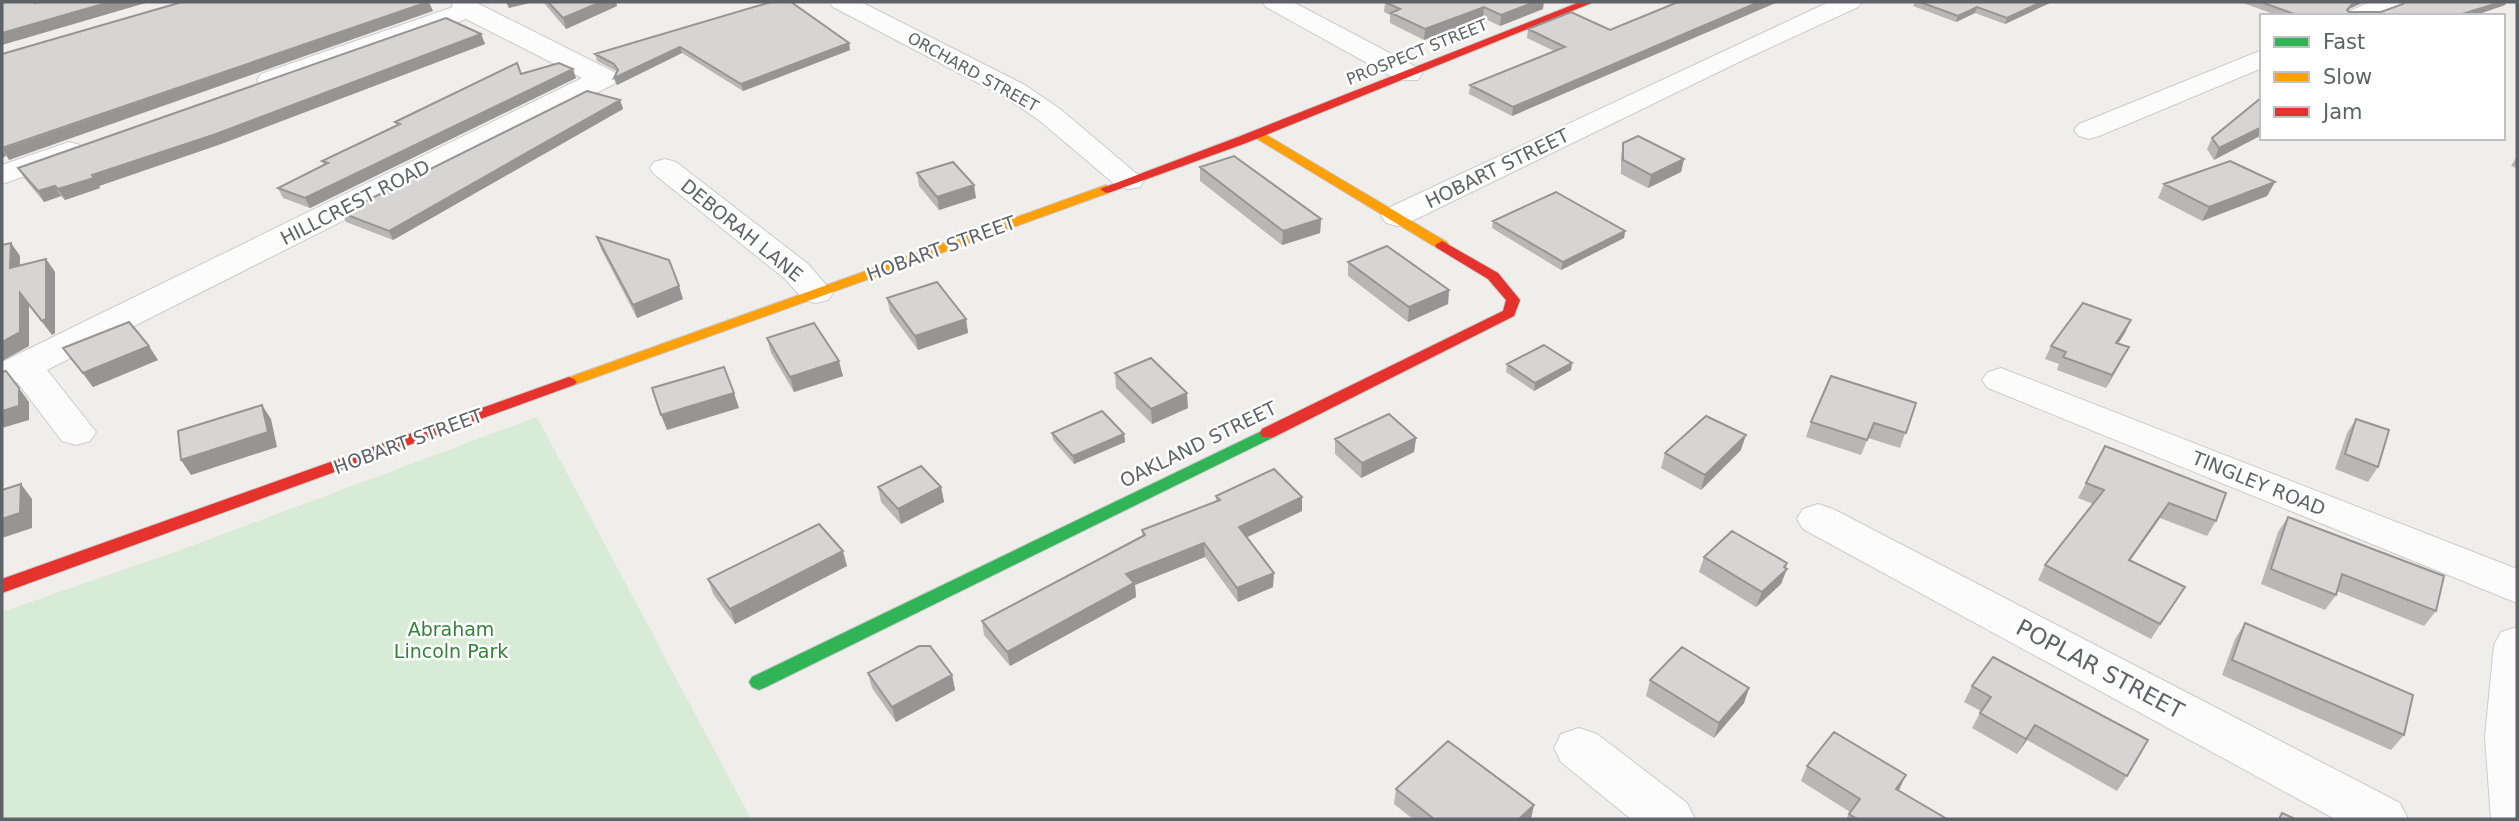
<svg xmlns="http://www.w3.org/2000/svg" width="2519" height="821" font-family="'DejaVu Sans',sans-serif">
<rect width="100%" height="100%" fill="#efeeea"/>
<!-- green -->
<path fill="#d8ebd6" d="M537 417 751 819H2V612L186 548Z"/>
<g fill="none" stroke-linecap="round" stroke-linejoin="round">
<defs>
<path id="street" d="M451 2H475L614 72 618 78 614 84 47 370 96 432 90 441 76 445 62 441 17 382 2 386V362L582 78 466 19 281 86H261L257 80 261 74 453 7Z
M829 2H861L1025 85 1060 109 1144 180 1140 187 1129 189 1118 187 1040 121 1005 97 833 7Z
M1262 2H1293L1418 68 1422 74 1418 80H1398L1266 7Z
M1829 2H1862L1858 7 1741 61 1408 223 1397 226 1386 223 1381 216 1386 209Z
M2370 2H2404C2391 20 2365 16 2346 16L2350 11Z
M2262 50V68L2099 136 2089 139 2079 136 2074 130 2079 124Z
M69 142 80 145 84 151 80 157 2 184V165Z
M665 159 676 162 808 264 833 293 828 300 816 303 804 300 784 278 654 174 650 168 654 162Z
M2001 368 2517 569V603L1988 388 1982 380 1988 372Z
M1818 504 1833 509 2400 803 2408 819H2335L1803 529 1797 519 1803 509Z
M2517 627V819H2491L2485 737 2494 645 2501 632Z
M1579 728 1597 734 1687 803 1695 819H1631L1561 762 1554 748 1561 734Z"/>
<path id="fast" d="M1268 428 1274 429 1276 433 1274 437 766 687 759 690 752 687 749 682 752 677Z"/>
<path id="slow" d="M1258 130 1447 242 1449 245 1442 249 1437 248 1254 137 1252 134Z
M1106 185 1112 189 1111 192 574 385H564L561 382 564 379Z"/>
<path id="jam" d="M1580 2H1594L1246 143 1111 192 1106 193 1100 189 1238 137Z
M1442 241 1498 273 1520 300 1514 316 1274 437H1262L1260 433 1262 429 1503 311 1506 300 1488 279 1437 248 1435 245Z
M569 377 574 379 577 382 574 385 2 593V579Z"/>
</defs>
<!-- street casing -->
<use href="#street" stroke="#cbcccc" stroke-width="2"/>
<!-- fast casing -->
<use href="#fast" stroke="#cacacb" stroke-width="2"/>
<!-- slow casing -->
<use href="#slow" stroke="#cacacb" stroke-width="2"/>
<!-- jam casing -->
<use href="#jam" stroke="#cacacb" stroke-width="2"/>
<!-- street -->
<use href="#street" fill="#fdfcfc" fill-rule="evenodd"/>
<!-- fast -->
<use href="#fast" fill="#30b455" fill-rule="evenodd"/>
<!-- slow -->
<use href="#slow" fill="#ff9f0a" fill-rule="evenodd"/>
<!-- jam -->
<use href="#jam" fill="#e5322d" fill-rule="evenodd"/>
</g>
<!-- wall -->
<path fill="#b8b7b5" d="M543 2H616L617 6 566 29Z
M771 2 849 43 850 50 743 91 682 53 617 85 614 78 617 72 616 71 597 61 595 54Z
M1385 2 1543 9 1500 26 1483 18 1424 40 1390 23V15L1384 12Z
M1915 2H2052L2005 24 1975 13 1956 22 1913 6Z
M2244 2H2364L2349 9 2347 11 2349 12H2381L2403 4 2405 2H2507L2505 5 2473 16H2279L2243 3Z
M1528 29 1615 71 1512 116 1469 94 1470 85 1554 51 1527 38Z
M481 34 485 44 221 144 99 186 100 188 65 200 61 196 44 202 25 179 18 168Z
M521 74 576 78 310 208 283 198 278 188 324 165 322 161 396 125 395 122Z
M2262 97 2214 160 2207 149 2212 138Z
M620 100 623 109 393 240 346 222 342 213Z
M1623 143 1684 159 1681 172 1648 188 1621 174V156Z
M2517 156V168L2511 166Z
M1200 167 1321 219 1320 233 1282 245 1200 181Z
M917 173 976 198 939 210 919 186Z
M2275 182 2267 196 2202 221 2158 198 2164 184Z
M1493 221 1625 231 1624 238 1561 270 1492 228Z
M597 237 683 299 637 318 601 249Z
M11 243 20 256V266L46 259 55 272V333L52 335 29 306V346L2 361V245Z
M1348 262 1449 290 1448 304 1408 322 1348 276Z
M887 298 966 319 968 333 918 350 890 312Z
M2125 333 2118 344 2122 360 2106 388 2057 370 2059 364 2045 359 2051 346Z
M767 338 843 376 794 392 771 353Z
M63 348 158 360 93 387Z
M1572 363 1571 370 1534 391 1506 372 1507 364Z
M1115 373 1188 408 1152 424 1116 388Z
M1916 403 1900 448 1868 438 1861 455 1806 437 1811 422Z
M2356 419 2378 467 2368 482 2335 469 2347 433Z
M1052 433 1124 434 1125 442 1074 464 1053 440Z
M1416 438 1414 452 1361 478 1335 454V439Z
M2105 446 2216 521 2207 536 2160 518 2130 560 2175 602 2151 639 2038 580 2045 565 2093 504 2078 498Z
M1741 450 1701 490 1661 468 1665 453Z
M878 487H941L944 502 901 524 881 502Z
M1216 496 1302 497V511L1247 537 1273 587 1238 602 1205 557 1135 585 1136 597 1010 666 984 635 982 621 1142 537V530L1216 502Z
M2288 517 2436 611 2424 626 2337 591 2336 595 2325 610 2261 584 2278 532Z
M1704 557 1787 563 1781 584 1756 607 1699 572Z
M847 566 735 624 713 594 708 579Z
M2245 623 2404 735 2391 750 2222 675 2235 639Z
M868 673 952 675 955 690 896 722 872 688Z
M1650 680 1749 688 1744 703 1714 738 1646 696Z
M1972 686 2127 776 2117 791 2027 740 2017 754 1972 728 1981 711 1964 702Z
M1807 766 1898 790 1947 819H1846L1850 812 1801 781Z
M1396 789 1531 819H1413L1394 804Z"/>
<!-- shaded-wall -->
<path fill="#969594" d="M110 2H149L2 45V33Z
M429 2 433 11 9 160 2 149Z
M506 2H534L509 8Z
M601 2H616L617 6 566 29 563 18Z
M1535 2H1544L1543 9 1500 26 1501 15Z
M1759 2H1778L1512 116 1513 107Z
M2041 2H2052L2005 24 2007 18Z
M2352 2H2364L2349 9 2344 16Z
M2501 2H2507L2505 5 2473 16H2456Z
M1484 7 1483 18 1424 40 1425 29Z
M1977 7 1975 13 1956 22 1958 16Z
M481 34 485 44 221 144 99 186 100 188 65 200 58 189 92 175Z
M849 43 850 50 743 91 741 84Z
M680 47 682 53 617 85 614 78Z
M573 69 576 78 310 208 305 198Z
M620 100 623 109 393 240 389 231Z
M2262 127V135L2214 160 2219 148Z
M2 149 6 156 2 158Z
M1684 159 1681 172 1648 188 1651 175Z
M2275 182 2267 196 2202 221 2209 207Z
M974 185 976 198 939 210 937 197Z
M55 186 61 196 44 202 38 191Z
M1321 219 1320 233 1282 245 1283 231Z
M1625 231 1624 238 1561 270 1563 262Z
M11 243 20 256 19 282 10 268Z
M46 259 55 272V333L52 335 42 321Z
M679 286 683 299 637 318 633 305Z
M1449 290 1448 304 1408 322 1409 307Z
M20 293 29 306V346L2 361V342Z
M966 319 968 333 918 350 915 336Z
M2131 320 2125 333 2109 356 2116 343Z
M149 346 158 360 93 387 83 373Z
M2129 347 2122 360 2106 388 2112 375Z
M839 361 843 376 794 392 790 377Z
M1572 363 1571 370 1534 391 1535 383Z
M19 388 29 402V420L2 428V411Z
M734 393 739 408 667 430 661 415Z
M1187 393 1188 408 1152 424 1151 409Z
M262 405 271 419 277 447 191 475 181 460Z
M1124 434 1125 442 1074 464 1073 456Z
M1746 435 1741 450 1701 490 1705 475Z
M1416 438 1414 452 1361 478 1362 463Z
M21 484 32 499V528L2 538V519Z
M941 487 944 502 901 524 898 509Z
M1302 497V511L1239 541V527Z
M2169 503 2160 518 2120 575 2129 560Z
M1204 543 1205 557 1135 585 1136 597 1010 666 1007 652 1126 574Z
M843 551 847 566 735 624 730 609Z
M1787 563 1785 571 1787 569 1781 584 1756 607 1762 592Z
M1274 573 1273 587 1238 602 1237 588Z
M952 675 955 690 896 722 892 707Z
M1749 688 1744 703 1714 738 1719 723Z
M2035 725 2027 740 2017 754 2026 739Z
M1906 775 1899 790 1888 804 1896 789Z
M1534 805 1531 819H1519Z"/>
<!-- building -->
<path fill="#d6d5d3" stroke="#969594" stroke-width="2" d="M2 2H33L35 3 39 2H110L2 33Z
M182 2H428L2 148V54Z
M548 2H601L563 18Z
M771 2H791L849 43 741 84 680 47 614 78 618 70 614 64 595 54Z
M1385 2H1535L1501 15 1484 7 1425 29 1391 13 1400 9Z
M1678 2H1759L1513 107 1470 85 1565 47 1528 29 1571 12 1610 30Z
M1920 2H2041L2007 18 1977 7 1958 16Z
M2261 2H2354L2347 10 2349 12H2381L2403 4 2405 2H2501L2456 16H2300Z
M446 18 481 34 216 134 92 175 94 178 58 189 55 186 38 191 18 168Z
M517 63 521 74 559 63 573 69 305 198 278 188 328 163 322 161 400 124 395 122Z
M587 91 620 100 389 231 342 213Z
M2262 97V127L2219 148 2212 138Z
M1638 136 1684 159 1651 175 1623 160V143Z
M1234 156 1321 219 1283 231 1200 167Z
M2230 161 2275 182 2209 207 2164 184Z
M953 162 974 185 937 197 917 173Z
M1556 192 1625 231 1563 262 1493 221Z
M597 237 669 260 679 286 633 305Z
M11 243 10 268 46 259V319L42 321 20 293V332L2 342V245Z
M1387 246 1449 290 1409 307 1348 262Z
M937 282 966 319 915 336 887 298Z
M2083 303 2131 320 2116 343 2129 347 2112 375 2063 357 2066 352 2051 346Z
M129 322 149 346 83 373 63 348Z
M814 323 839 361 790 377 767 338Z
M1544 345 1572 363 1535 383 1507 364Z
M1151 358 1187 393 1151 409 1115 373Z
M724 367 734 393 661 415 652 388Z
M6 371 19 388V406L2 411V372Z
M1831 376 1916 403 1906 433 1874 423 1867 440 1811 422Z
M262 405 268 432 181 460 178 431Z
M1102 411 1124 434 1073 456 1052 433Z
M1389 414 1416 438 1362 463 1335 439Z
M1706 416 1746 435 1705 475 1665 453Z
M2356 419 2389 430 2378 467 2345 454Z
M2105 446 2226 493 2216 521 2169 503 2129 560 2185 587 2160 624 2045 565 2104 490 2086 483Z
M921 466 941 487 898 509 878 487Z
M1274 469 1302 497 1239 527 1274 573 1237 588 1204 543 1126 574 1134 583 1007 652 982 621 1145 535 1142 530 1220 500 1216 496Z
M21 484 20 513 2 519V490Z
M2288 517 2444 576 2436 611 2342 574 2336 595 2271 569Z
M819 524 843 551 730 609 708 579Z
M1732 531 1787 563 1784 567 1787 569 1762 592 1704 557Z
M2245 623 2413 695 2404 735 2232 660Z
M919 646H930L952 675 892 707 868 673Z
M1682 647 1749 688 1719 723 1650 680Z
M1993 657 2148 740 2127 776 2035 725 2026 739 1980 713 1991 697 1972 686Z
M1834 732 1906 775 1896 789 1947 819H1857L1849 814 1860 799 1807 766Z
M1448 741 1534 805 1519 819H1434L1396 789Z
M2282 813 2295 819H2279Z"/>
<g text-anchor="middle" dominant-baseline="central" stroke-width="5" stroke-linejoin="round" paint-order="stroke">
<!-- far-street labels -->
<g font-size="16" fill="#5f6368" stroke="#fff">
<text transform="translate(1417 52) rotate(-22)">PROSPECT STREET</text>
<text transform="translate(973 72) rotate(29)">ORCHARD STREET</text>
</g>
<!-- street labels -->
<g font-size="19" fill="#5f6368" stroke="#fff">
<text transform="translate(1497 168) rotate(-26)">HOBART STREET</text>
<text transform="translate(355 202) rotate(-27)">HILLCREST ROAD</text>
<text transform="translate(742 230) rotate(39)">DEBORAH LANE</text>
<text transform="translate(941 248) rotate(-20)">HOBART STREET</text>
<text transform="translate(408 441) rotate(-20)">HOBART STREET</text>
<text transform="translate(1198 444) rotate(-26)">OAKLAND STREET</text>
<text transform="translate(2259 483) rotate(22)">TINGLEY ROAD</text>
</g>
<!-- park labels -->
<g font-size="19" fill="#348238" stroke="#fff">
<text x="451" y="629">Abraham<tspan x="451" dy="22">Lincoln Park</tspan></text>
</g>
<!-- near-street labels -->
<g font-size="23" fill="#5f6368" stroke="#fff">
<text transform="translate(2100 669) rotate(28)">POPLAR STREET</text>
</g>
</g>
<!-- border -->
<rect width="2519" height="821" fill="none" stroke="#5f6368" stroke-width="7"/>
<!-- legend -->
<rect x="2260" y="14" width="245" height="126" fill="#ffffff" stroke="#bfc1c3" stroke-width="2"/>
<rect x="2274" y="37" width="35" height="10" fill="#30b455" stroke="#bfc1c3" stroke-width="2"/>
<text x="2323" y="49" font-size="21" fill="#5f6368">Fast</text>
<rect x="2274" y="72" width="35" height="10" fill="#ff9f0a" stroke="#bfc1c3" stroke-width="2"/>
<text x="2323" y="84" font-size="21" fill="#5f6368">Slow</text>
<rect x="2274" y="107" width="35" height="10" fill="#e5322d" stroke="#bfc1c3" stroke-width="2"/>
<text x="2323" y="119" font-size="21" fill="#5f6368">Jam</text>
</svg>
